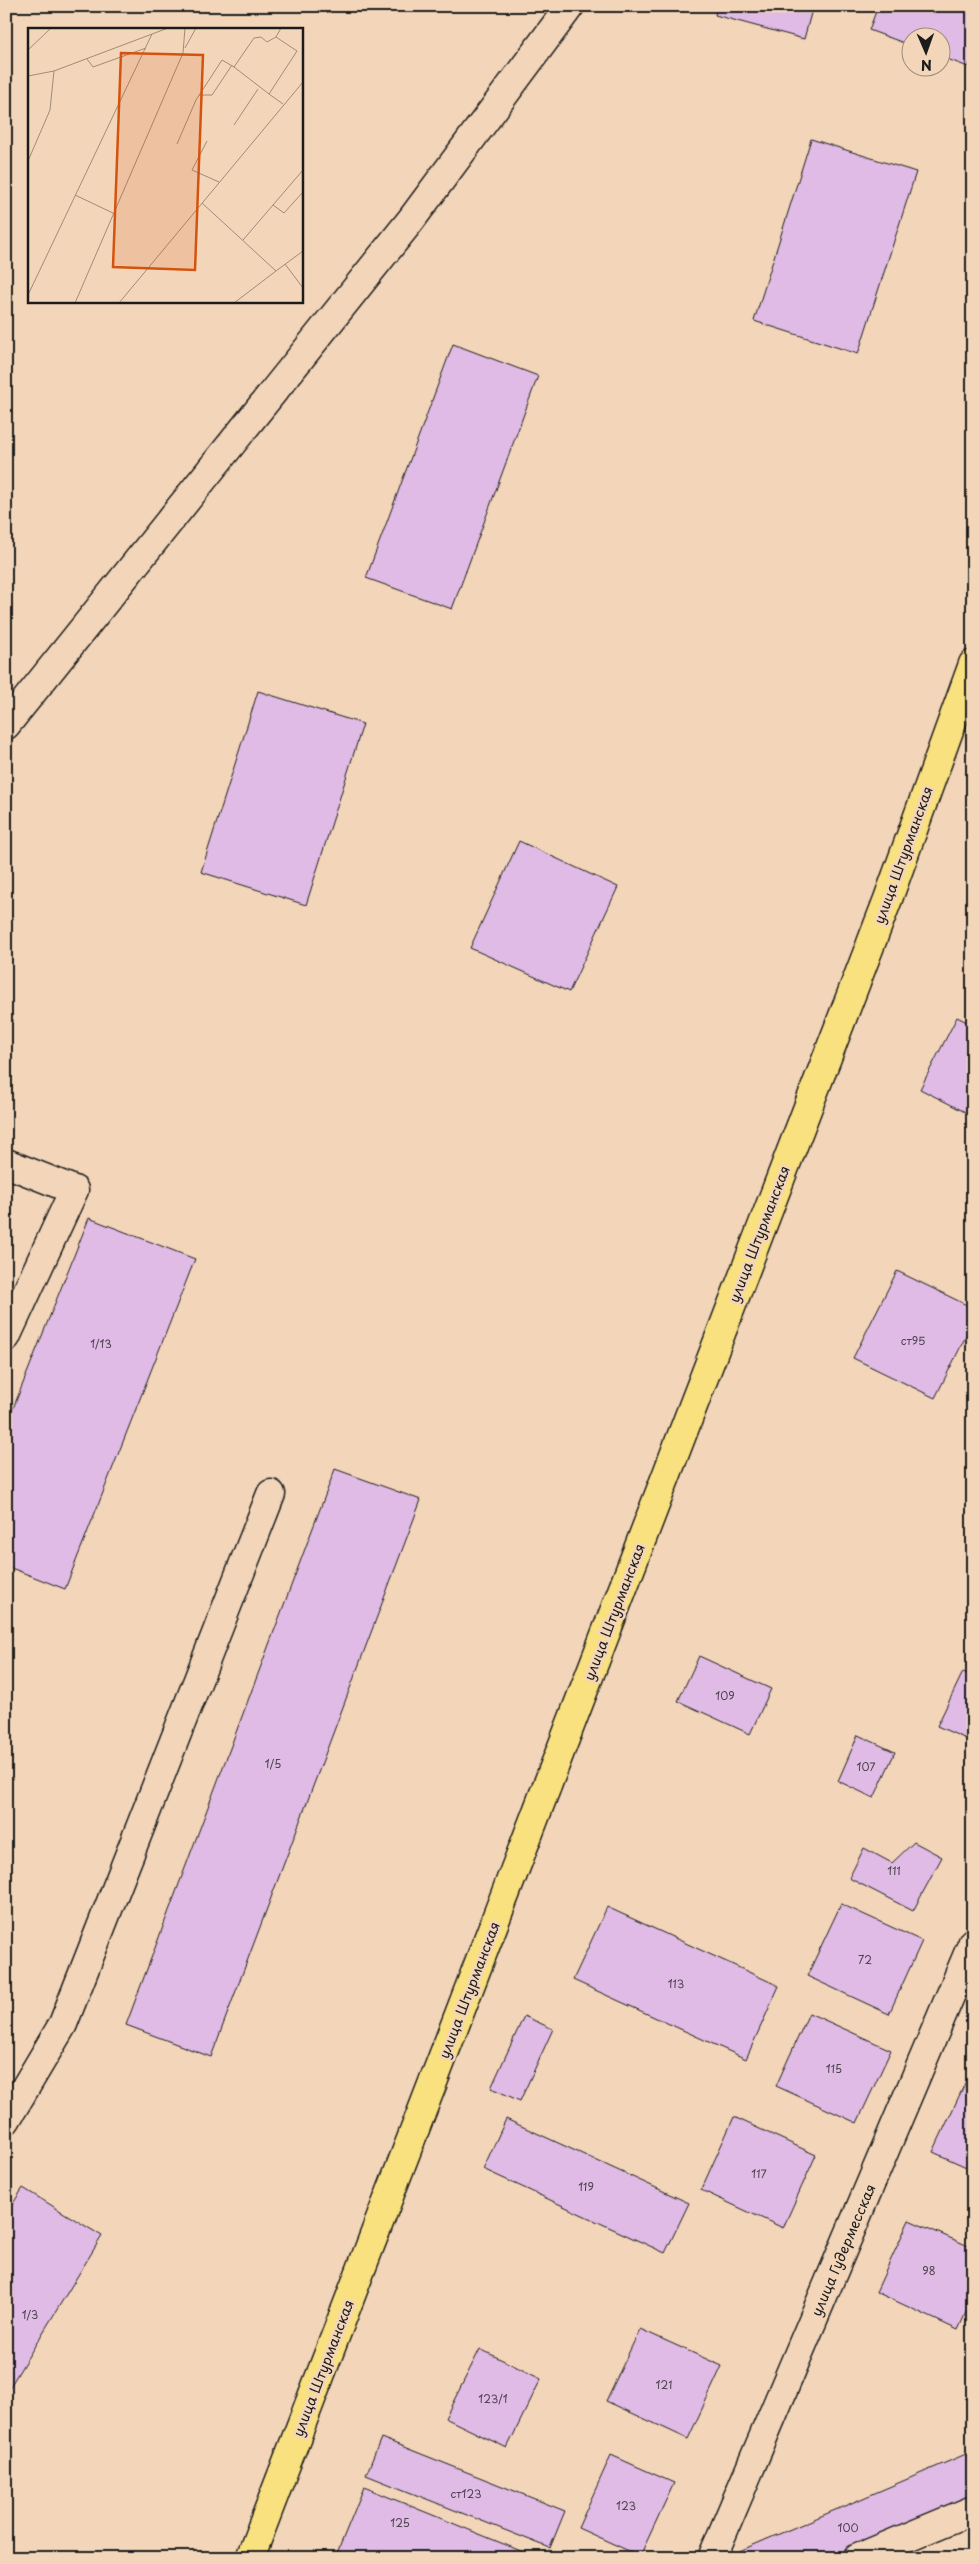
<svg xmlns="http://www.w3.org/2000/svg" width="979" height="2564" font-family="'Playpen Sans',sans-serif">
<rect width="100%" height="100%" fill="#f3d6ba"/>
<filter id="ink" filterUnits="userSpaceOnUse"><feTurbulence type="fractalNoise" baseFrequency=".02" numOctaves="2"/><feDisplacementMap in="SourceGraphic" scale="10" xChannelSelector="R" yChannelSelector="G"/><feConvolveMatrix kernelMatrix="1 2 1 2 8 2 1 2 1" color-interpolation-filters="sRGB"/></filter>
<g filter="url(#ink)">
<!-- building -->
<path fill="#dfbbe5" stroke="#1c1c1c" d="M717 6H813L804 39 715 15Z
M878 6H973V56L968 67 942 57V38H912V46L869 30Z
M811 139 916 172 858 354 754 321Z
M453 344 538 376 452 609 366 578Z
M258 691 363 724 306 905 201 872Z
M519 841 618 887 569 992 470 948Z
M957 1017 973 1025V1116L920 1089Z
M89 1218 195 1259 65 1589 6 1566V1426Z
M897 1271 973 1308V1322L935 1398 853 1358Z
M335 1469 421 1500 211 2057 126 2025Z
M699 1656 771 1689 750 1734 678 1701Z
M963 1672 973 1676V1742L937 1726Z
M858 1735 895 1752 874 1798 838 1781Z
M914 1842 942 1857 913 1911 849 1878 864 1848 892 1863Z
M841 1904 922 1941 889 2014 807 1976Z
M607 1907 779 1986 746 2059 573 1980Z
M809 2013 891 2050 857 2123 776 2086Z
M524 2016 553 2029 520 2101 491 2088Z
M967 2079 973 2082V2170L933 2152Z
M734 2117 816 2155 783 2228 701 2190Z
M506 2119 689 2203 665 2253 483 2169Z
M23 2188 102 2236 6 2393V2214Z
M909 2220 973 2248V2297L958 2330 876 2292Z
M640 2329 722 2366 688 2439 606 2401Z
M480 2349 541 2379 507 2448 445 2418Z
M381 2438 565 2511 550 2548 366 2475Z
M973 2451V2496L829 2558H723Z
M611 2455 674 2483 640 2556 578 2528Z
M364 2487 538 2558H335Z"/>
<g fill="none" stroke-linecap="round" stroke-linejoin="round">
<defs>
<path id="minor" d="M6 725 411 220 570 6
M6 1163 74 1190 6 1337
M6 2120 63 2024 271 1494
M712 2558 973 1942
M858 2558 973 2510"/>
<path id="major" d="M250 2558 888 899 973 664"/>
</defs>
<!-- minor casing -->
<use href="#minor" stroke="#1c1c1c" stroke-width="31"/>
<!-- major casing -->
<use href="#major" stroke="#1c1c1c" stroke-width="31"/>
<!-- minor -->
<use href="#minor" stroke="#f3d6ba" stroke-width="28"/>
<!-- major -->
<use href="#major" stroke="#fae180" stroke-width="28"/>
</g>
</g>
<g text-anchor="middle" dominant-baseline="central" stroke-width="5" stroke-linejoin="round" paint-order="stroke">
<!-- number labels -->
<g font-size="11" fill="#4d444e">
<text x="913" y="1340">ст95</text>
<text x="101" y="1343">1/13</text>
<text x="725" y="1695">109</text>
<text x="273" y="1763">1/5</text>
<text x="866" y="1766">107</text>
<text x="894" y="1870">111</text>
<text x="865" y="1959">72</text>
<text x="676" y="1983">113</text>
<text x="834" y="2068">115</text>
<text x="759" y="2173">117</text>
<text x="586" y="2186">119</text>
<text x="929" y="2270">98</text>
<text x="30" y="2314">1/3</text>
<text x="664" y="2384">121</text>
<text x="493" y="2398">123/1</text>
<text x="466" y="2493">ст123</text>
<text x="626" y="2505">123</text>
<text x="400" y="2522">125</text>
<text x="848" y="2527">100</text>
</g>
<!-- street labels -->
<g font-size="14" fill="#1c1c1c" stroke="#f3d6ba">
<text transform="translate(903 855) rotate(-70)">улица Штурманская</text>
<text transform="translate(759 1234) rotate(-69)">улица Штурманская</text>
<text transform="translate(614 1612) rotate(-69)">улица Штурманская</text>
<text transform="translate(469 1990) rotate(-69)">улица Штурманская</text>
<text transform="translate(843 2250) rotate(-67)">улица Гудермесская</text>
<text transform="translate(323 2368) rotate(-69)">улица Штурманская</text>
</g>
</g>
<!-- overview -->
<g transform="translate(28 28)">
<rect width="275" height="275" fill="#f3d6ba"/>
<path fill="none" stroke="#9d8c7b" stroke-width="1" d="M253 0 248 9 269 23 241 66 255 76M157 20 168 0M0 22 23 0M59 31 65 39 118 20M0 48 26 43 140 0M241 66 206 39 226 10 233 9 239 14 248 9M171 67H184L204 37M206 97 230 61M179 113 164 142 191 154M149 116 168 72 194 32 206 39M0 133 22 82 26 43M47 167 87 186M174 175 248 243 206 275M245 177 256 185 275 164M215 212 275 142M257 236 275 260M248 243 275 223M0 267 124 6M47 275 155 25 157 0M91 275 275 54"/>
<path fill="#d4530e" fill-opacity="0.15" stroke="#d4530e" stroke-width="2.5" d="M93 25 175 27 167 242 85 239Z"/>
<rect width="275" height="275" fill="none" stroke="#1c1c1c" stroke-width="2.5"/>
</g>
<!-- margin -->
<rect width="979" height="2564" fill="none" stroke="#f3d6ba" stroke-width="25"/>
<rect x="12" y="12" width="954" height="2539" fill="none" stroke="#1c1c1c" stroke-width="2" filter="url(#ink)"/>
<!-- north arrow -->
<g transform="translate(926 52) rotate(178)"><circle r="24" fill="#f3d6ba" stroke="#9d8c7b"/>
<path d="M0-4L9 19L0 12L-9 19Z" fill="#1c1c1c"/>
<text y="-8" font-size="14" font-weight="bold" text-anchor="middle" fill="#1c1c1c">N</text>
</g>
</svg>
